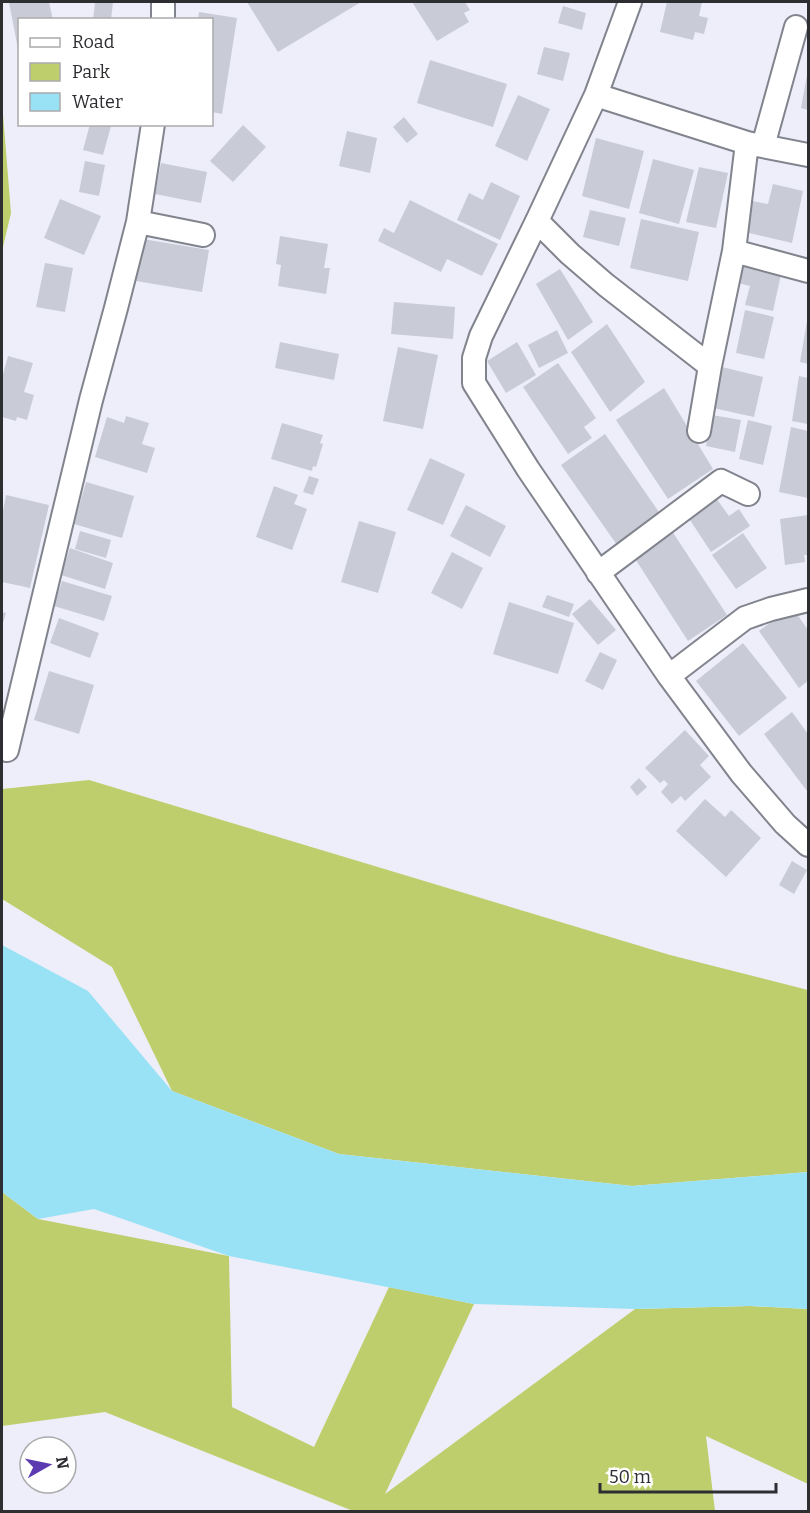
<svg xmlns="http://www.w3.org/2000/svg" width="810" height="1513" font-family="Bitter,serif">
<rect width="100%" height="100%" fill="#edeef9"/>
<!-- green -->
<path fill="#bfce6c" d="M2 102 11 213 2 251Z
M89 780 670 955 808 990V1172L632 1186 339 1154 172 1091 112 967 2 899V789Z
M2 1192 38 1219 229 1256 232 1407 314 1447 389 1287 474 1304 385 1494 635 1309 750 1306 808 1309V1484L706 1436 715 1511H353L105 1412 2 1426Z"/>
<!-- water -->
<path fill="#99e2f5" d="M2 945 88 991 172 1091 339 1154 632 1186 808 1172V1309L750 1306 635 1309 474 1304 229 1256 94 1209 38 1219 2 1192Z"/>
<!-- building -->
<path fill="#c9cbd6" d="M9 2H49L53 20H20V49H18Z
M95 2H113L111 20H93Z
M247 2H361L278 52Z
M412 2H465L470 10 464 13 469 22 437 41Z
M667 2H702L699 16 708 18 704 34 695 32 693 40 660 32Z
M563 6 586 13 582 30 558 23Z
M199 12 237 18 222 114 212 112V20H198Z
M544 47 570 53 563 81 537 74Z
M430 60 507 84 493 127 417 103Z
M807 75H808V110L801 108Z
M518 95 550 109 527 161 495 146Z
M404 117 418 134 407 143 393 127Z
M90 124 111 126 103 155 83 150Z
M243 125 266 147 233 182 210 161Z
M347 131 377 138 370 173 339 166Z
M596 138 644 151 629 209 582 196Z
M653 159 694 170 679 224 639 213Z
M85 161 105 165 99 196 79 192Z
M161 163 207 172 201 203 155 194Z
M699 167 728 173 716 228 686 222Z
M491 182 520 196 500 240 457 220 469 193 483 200Z
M773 184 803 191 792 243 745 232 752 201 768 204Z
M60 199 101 216 84 255 44 238Z
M410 200 498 244 482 276 447 259 441 272 378 241 384 228 394 233Z
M590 210 626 218 619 246 583 237Z
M641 219 699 232 688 281 630 268Z
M280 236 328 244 324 268H330L326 294 278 286 281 265 276 264Z
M143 239 209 250 202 292 136 281Z
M740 256 782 270 773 311 745 305 750 286 734 282Z
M45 263 73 268 65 312 36 307Z
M560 269 593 322 568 340 536 284Z
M394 302 455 307 453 339 391 334Z
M745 310 774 317 764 359 736 353Z
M807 321H808V364L800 362Z
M607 324 645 382 610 412 571 352Z
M557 330 568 353 539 368 528 345Z
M280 342 339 354 334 380 275 368Z
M517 342 536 375 506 393 487 361Z
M398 347 438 355 423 429 383 421Z
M8 356 33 363 24 392 34 395 27 420 17 417 16 421 2 417V378Z
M558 363 596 418 584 427 592 438 568 454 523 387Z
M722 367 763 377 754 417 713 408Z
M799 376 808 378V424L792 421Z
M664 388 713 469 668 499 616 420Z
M712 415 741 420 735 452 706 446Z
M126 416 149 423 142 444 155 448 147 473 95 457 107 417 124 423Z
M748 420 772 426 763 465 739 459Z
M282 423 323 435 320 443 323 444 316 467 313 466 312 471 271 459Z
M791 427 808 431V498L779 492Z
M605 434 661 515 617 545 561 465Z
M430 458 465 474 443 525 407 510Z
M309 476 319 479 313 495 303 492Z
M86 482 134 496 122 538 74 524Z
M274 486 298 495 294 504 307 509 292 550 256 537Z
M6 495 49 505 30 588 2 582V516Z
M716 498 729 516 739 509 750 526 711 552 688 517Z
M466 505 506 526 490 557 450 536Z
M808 515V555H804L805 562 785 565 780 519Z
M359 521 396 532 378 593 341 582Z
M670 528 727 615 688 641 632 554Z
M80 531 111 540 106 558 75 549Z
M743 533 767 568 736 589 712 555Z
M70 548 113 563 105 589 61 575Z
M452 552 483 568 462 609 431 593Z
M62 581 112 596 104 621 54 606Z
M547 595 574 604 569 617 542 607Z
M590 599 616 630 598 645 572 614Z
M509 602 574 623 558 674 493 654Z
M792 607 808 630V681L799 688 759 631Z
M2 612 6 613 2 626Z
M59 618 99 633 90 658 50 643Z
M743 643 787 698 739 736 696 681Z
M600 652 617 660 603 690 585 681Z
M49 671 94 685 79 734 34 720Z
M792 712 808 734V790L807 791 764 734Z
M685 730 709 756 700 765 711 777 685 801 681 796 672 804 661 792 668 784 664 780 660 783 645 768Z
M639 778 647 787 637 796 630 787Z
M705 799 725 817 731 810 761 838 726 877 676 831Z
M792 861 807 870 794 894 779 885Z"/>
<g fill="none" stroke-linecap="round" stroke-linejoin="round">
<defs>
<path id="minor" d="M630 2 596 95 537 221 481 336 474 358V383L528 469 669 676 741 773 785 824 808 845
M163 20V2
M596 95 747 143 808 155
M763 146 796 27
M537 221 570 254 606 285 710 366 734 251 747 143
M138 222 203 235
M734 251 808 271
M699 431 710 366
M598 573 721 481 748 494
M669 676 745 618 771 609 808 600
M7 750 91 400 116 308 138 222 153 124"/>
</defs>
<!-- minor casing -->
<use href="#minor" stroke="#81838d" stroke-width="26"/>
<!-- minor -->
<use href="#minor" stroke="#fff" stroke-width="22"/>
</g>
<!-- border -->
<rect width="810" height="1513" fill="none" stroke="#2d2e32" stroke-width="6"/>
<!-- legend -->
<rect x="18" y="18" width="195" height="108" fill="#ffffff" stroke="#ababad" stroke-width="1.5"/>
<rect x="30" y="38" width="30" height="9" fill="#ffffff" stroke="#ababad" stroke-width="1.5"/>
<text x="72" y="48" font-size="18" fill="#2d2e32">Road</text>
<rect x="30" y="63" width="30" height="18" fill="#bfce6c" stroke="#ababad" stroke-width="1.5"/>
<text x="72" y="78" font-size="18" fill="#2d2e32">Park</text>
<rect x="30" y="93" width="30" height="18" fill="#99e2f5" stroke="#ababad" stroke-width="1.5"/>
<text x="72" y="108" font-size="18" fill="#2d2e32">Water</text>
<!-- north arrow -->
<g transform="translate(48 1465) rotate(81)"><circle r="28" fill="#ffffff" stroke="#ababad" stroke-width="1.5"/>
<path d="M0-4.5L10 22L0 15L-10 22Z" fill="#5c3ab2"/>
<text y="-9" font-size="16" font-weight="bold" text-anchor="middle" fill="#2d2e32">N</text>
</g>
<!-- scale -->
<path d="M600 1483v9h176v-9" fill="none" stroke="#2d2e32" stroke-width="3"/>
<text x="609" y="1483" font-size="18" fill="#2d2e32" stroke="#ffffff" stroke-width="4.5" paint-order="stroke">50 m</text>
</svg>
